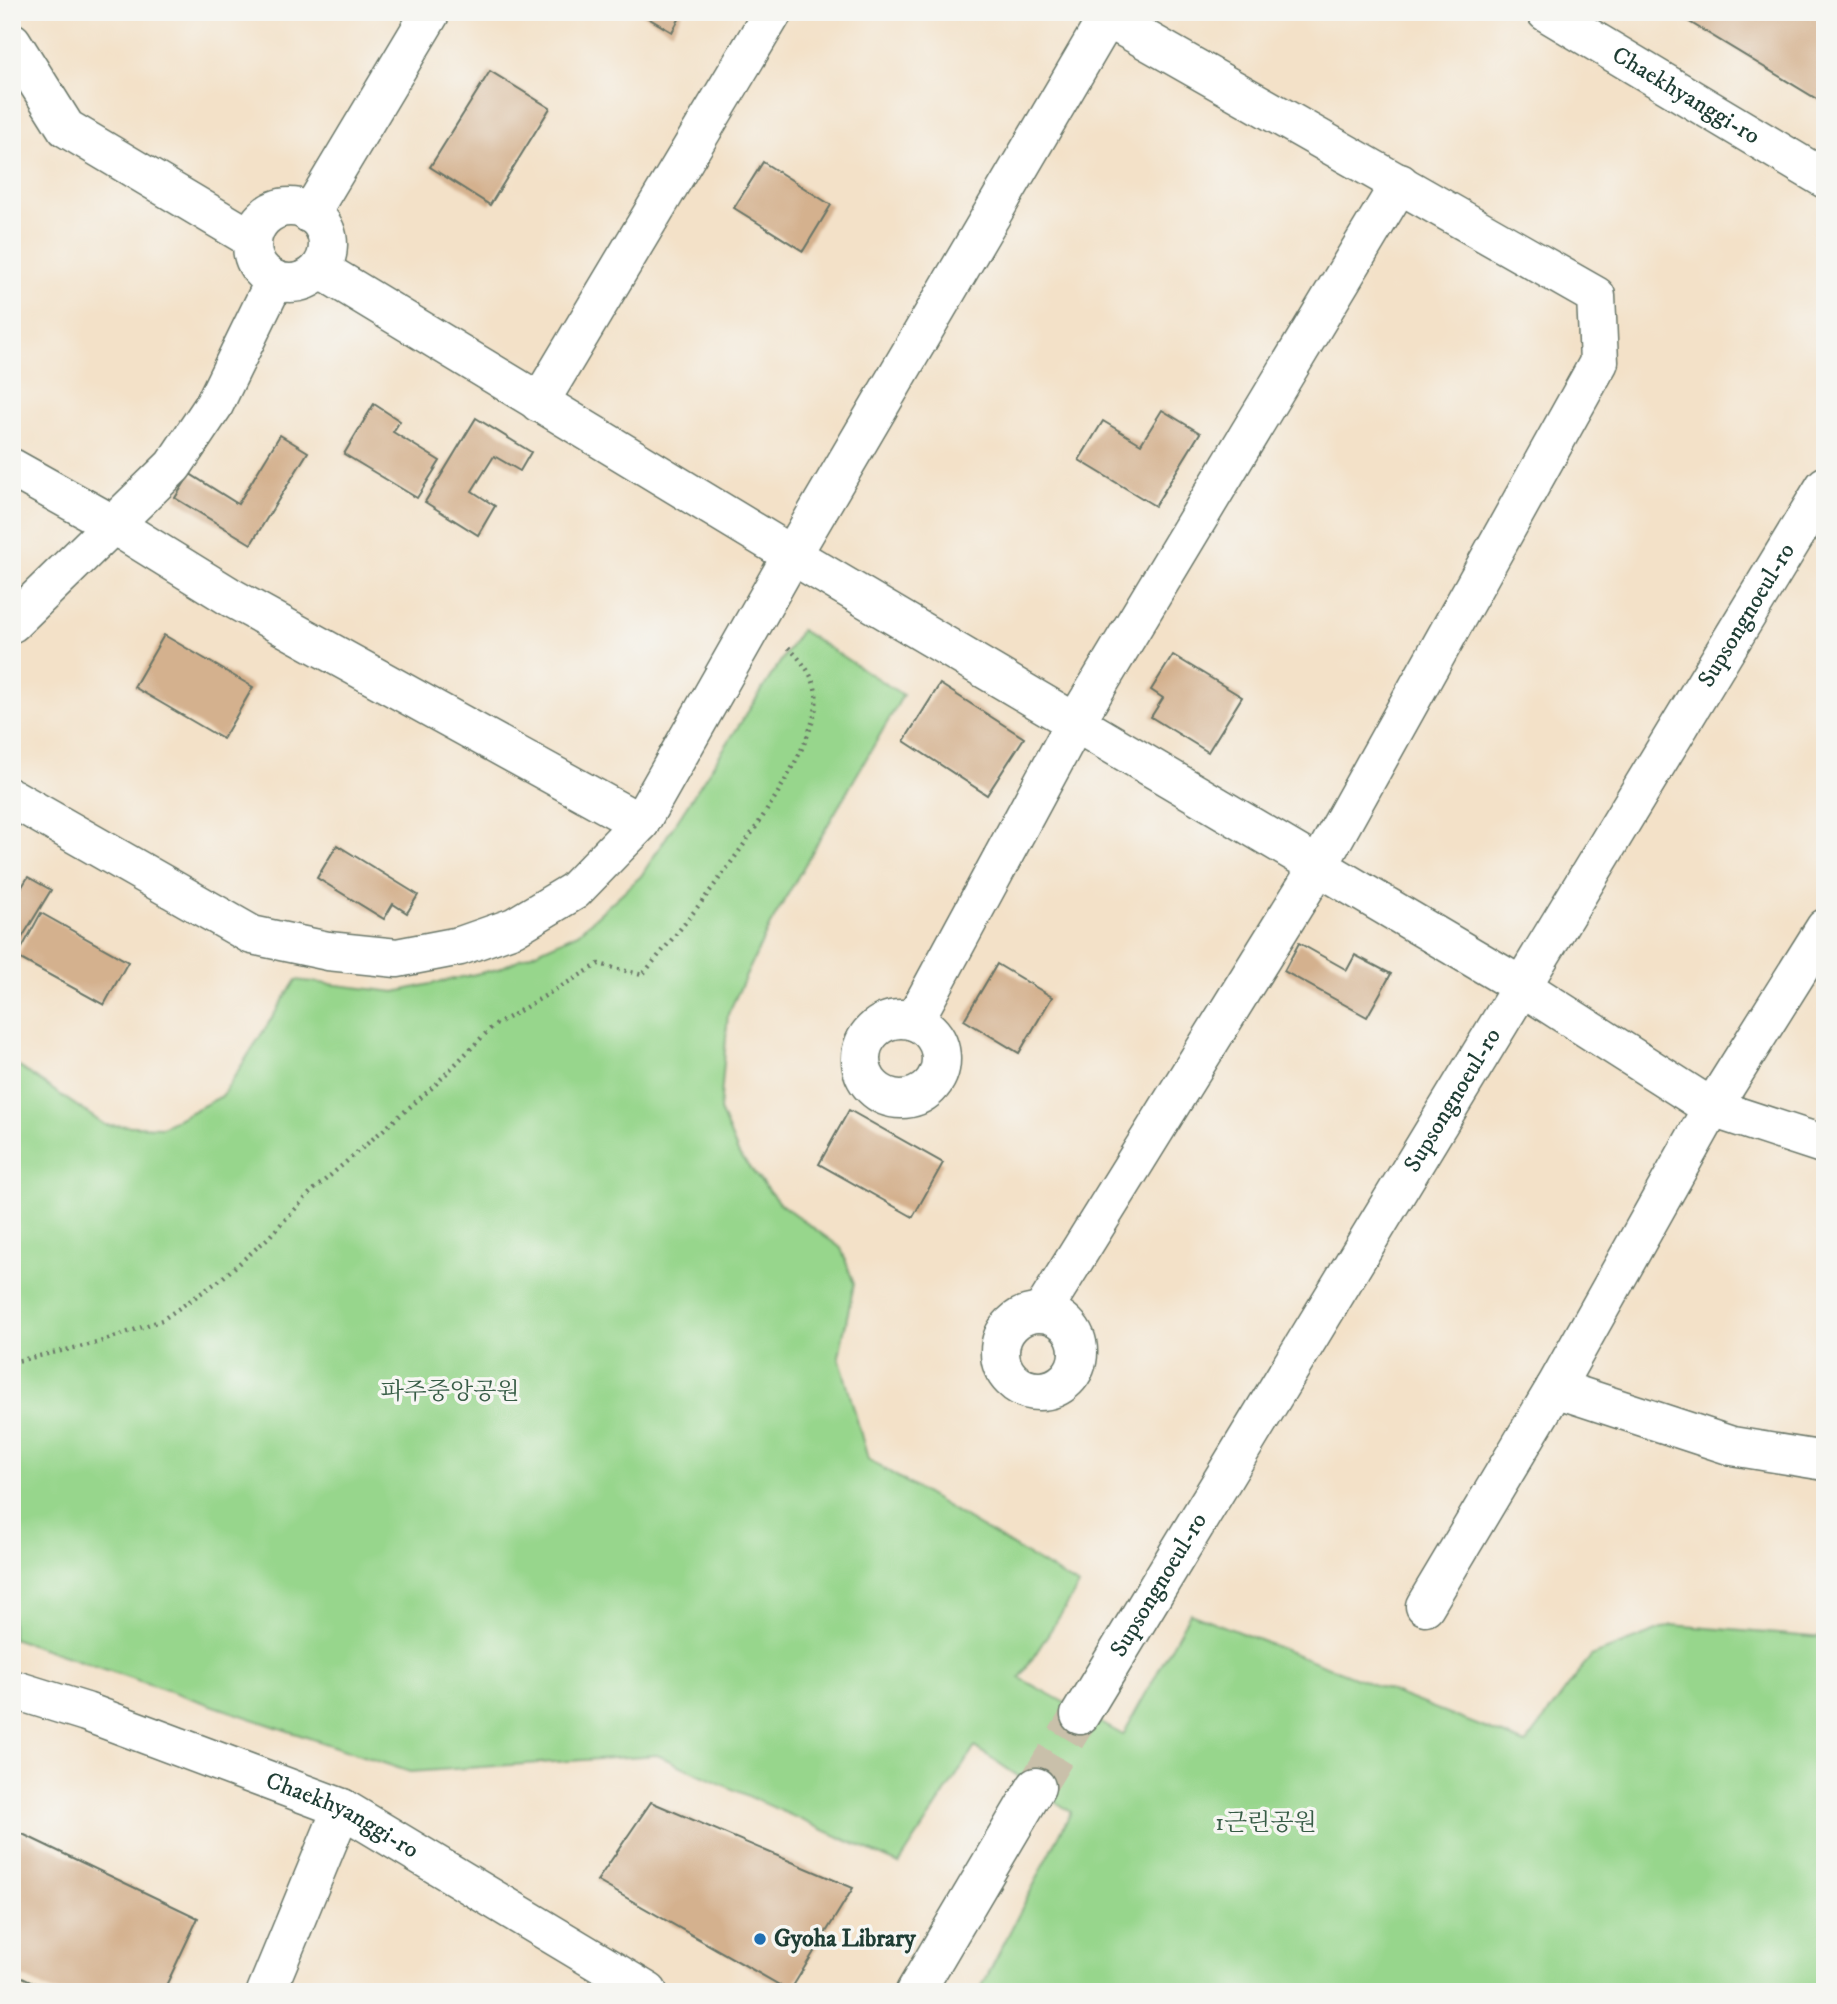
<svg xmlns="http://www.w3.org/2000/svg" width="1837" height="2004" font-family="'IM FELL DW Pica','Noto Serif KR',serif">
<rect width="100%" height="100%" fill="#f6f6f2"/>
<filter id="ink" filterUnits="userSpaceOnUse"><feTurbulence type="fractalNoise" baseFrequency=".0143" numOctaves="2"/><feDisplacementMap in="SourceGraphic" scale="14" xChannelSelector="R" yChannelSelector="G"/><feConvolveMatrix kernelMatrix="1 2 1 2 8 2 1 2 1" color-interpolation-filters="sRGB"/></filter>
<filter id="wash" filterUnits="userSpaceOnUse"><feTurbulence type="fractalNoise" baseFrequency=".00686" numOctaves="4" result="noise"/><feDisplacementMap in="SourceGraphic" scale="28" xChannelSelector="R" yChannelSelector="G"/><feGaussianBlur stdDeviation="1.57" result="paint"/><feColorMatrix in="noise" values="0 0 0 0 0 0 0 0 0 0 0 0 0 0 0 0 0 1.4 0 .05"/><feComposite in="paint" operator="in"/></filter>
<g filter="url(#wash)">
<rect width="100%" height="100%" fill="#f3e1c8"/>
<!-- park -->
<path fill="#97d68c" stroke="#5b8a60" stroke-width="2" d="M801 630 903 695 770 925 728 1014 720 1110 739 1155 779 1203 841 1248 854 1284 839 1356 868 1459 1079 1586 1020 1678 1123 1735 1190 1613 1526 1744 1591 1656 1672 1625 1825 1638V1992H979L1071 1812 975 1747 899 1864 657 1755 410 1772 12 1638V1062L105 1125 162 1127 222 1096 296 980 395 992 498 969 578 933 641 876Z"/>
<g id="blocks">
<!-- building -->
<path fill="#d4b18e" d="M638 12H683L672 32Z
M1673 12H1825V104Z
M490 71 550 108 490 205 430 167Z
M763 162 831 205 803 251 734 208Z
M374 404 400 421 393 432 440 461 417 498 344 454Z
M1162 410 1200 433 1155 506 1079 460 1103 421 1141 444Z
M476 418 531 452 520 471 494 456 472 491 495 506 478 535 425 502Z
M280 435 308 452 251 544 175 498 190 474 238 504Z
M164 635 253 687 223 739 134 687Z
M1173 655 1242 697 1208 752 1151 717 1163 698 1151 690Z
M940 684 1024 738 987 795 904 741Z
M337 845 418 895 407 913 393 904 384 919 317 878Z
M28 877 51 890 12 954V903Z
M41 913 128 962 104 1005 17 957Z
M1299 943 1347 970 1355 955 1391 974 1367 1017 1284 971Z
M997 964 1052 997 1019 1053 964 1020Z
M849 1110 943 1163 913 1217 819 1164Z
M651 1802 853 1888 790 1991 597 1881Z
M12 1829 198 1918 163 1992H53L12 1972Z"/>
</g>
</g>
<g filter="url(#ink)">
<use href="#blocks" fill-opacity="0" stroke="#697668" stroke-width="2"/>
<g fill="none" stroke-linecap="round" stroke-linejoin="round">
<!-- minor-tunnel -->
<path stroke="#c9c0aa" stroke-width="38" stroke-dasharray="38 19" stroke-linecap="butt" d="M1036 1787 1080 1715"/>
<defs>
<g id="minor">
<path id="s1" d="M1546 12 1825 179"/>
<path d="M12 42 66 128 252 239"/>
<circle cx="290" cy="245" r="38"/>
<path d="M310 214 431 12"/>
<path d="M320 269 792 555 1521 986 1712 1108 1825 1145"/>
<path d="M539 403 773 12"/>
<path d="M12 468 114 525 232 598 640 823"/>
<path d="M12 623 173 466 214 405 275 280"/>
<path d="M12 798 252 935 328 951 397 958 460 946 514 927 574 891 640 823 792 555 1107 18"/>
<path d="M1825 928 1712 1108 1555 1388 1732 1446 1825 1461"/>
<circle cx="901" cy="1059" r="40"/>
<path d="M914 1021 1075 723 1400 183"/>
<path d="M1042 1312 1318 867 1599 362 1596 296 1097 12"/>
<circle cx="1039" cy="1352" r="39"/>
<path d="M1425 1606 1555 1388"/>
<path id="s2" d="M12 1689 86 1712 342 1808 648 1992"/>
<path id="s3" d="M1080 1715 1825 486"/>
<path d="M266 1992 342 1808"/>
<path d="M915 1992 1036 1787"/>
</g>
</defs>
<!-- minor casing -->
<use href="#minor" stroke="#697668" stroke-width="41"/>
<!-- path -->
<path stroke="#697668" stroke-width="4.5" stroke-dasharray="2 5" stroke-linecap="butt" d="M12 1362 97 1343 162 1320 220 1280 268 1238 310 1193 433 1087 492 1027 599 964 642 975C683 928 825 753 816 693 813 673 800 659 786 645"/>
<!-- minor -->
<use href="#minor" stroke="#fff" stroke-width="38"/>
</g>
</g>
<!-- markers -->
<circle fill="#1f6fb2" stroke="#f6f6f2" stroke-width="2.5" cx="760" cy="1939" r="7"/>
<g text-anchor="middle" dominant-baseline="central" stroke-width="7" stroke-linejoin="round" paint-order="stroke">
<!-- street labels -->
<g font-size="24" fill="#1f3d34" stroke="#f6f6f2">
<text stroke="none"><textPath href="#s1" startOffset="163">Chaekhyanggi-ro</textPath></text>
<text stroke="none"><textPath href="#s3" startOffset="1286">Supsongnoeul-ro</textPath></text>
<text stroke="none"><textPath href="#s3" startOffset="719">Supsongnoeul-ro</textPath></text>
<text stroke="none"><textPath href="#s3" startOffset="152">Supsongnoeul-ro</textPath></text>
<text stroke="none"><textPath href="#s2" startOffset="354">Chaekhyanggi-ro</textPath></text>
</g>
<!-- park labels -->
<g font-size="24" fill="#375c46" stroke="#f6f6f2">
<text x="450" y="1392">파주중앙공원</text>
<text x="1266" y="1823">1근린공원</text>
</g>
<!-- poi labels -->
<g font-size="24" font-weight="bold" fill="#1f3d34" stroke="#f6f6f2" text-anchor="start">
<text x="774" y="1939">Gyoha Library</text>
</g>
</g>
<!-- margin -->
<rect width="1837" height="2004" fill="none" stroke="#f6f6f2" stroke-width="42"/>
</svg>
